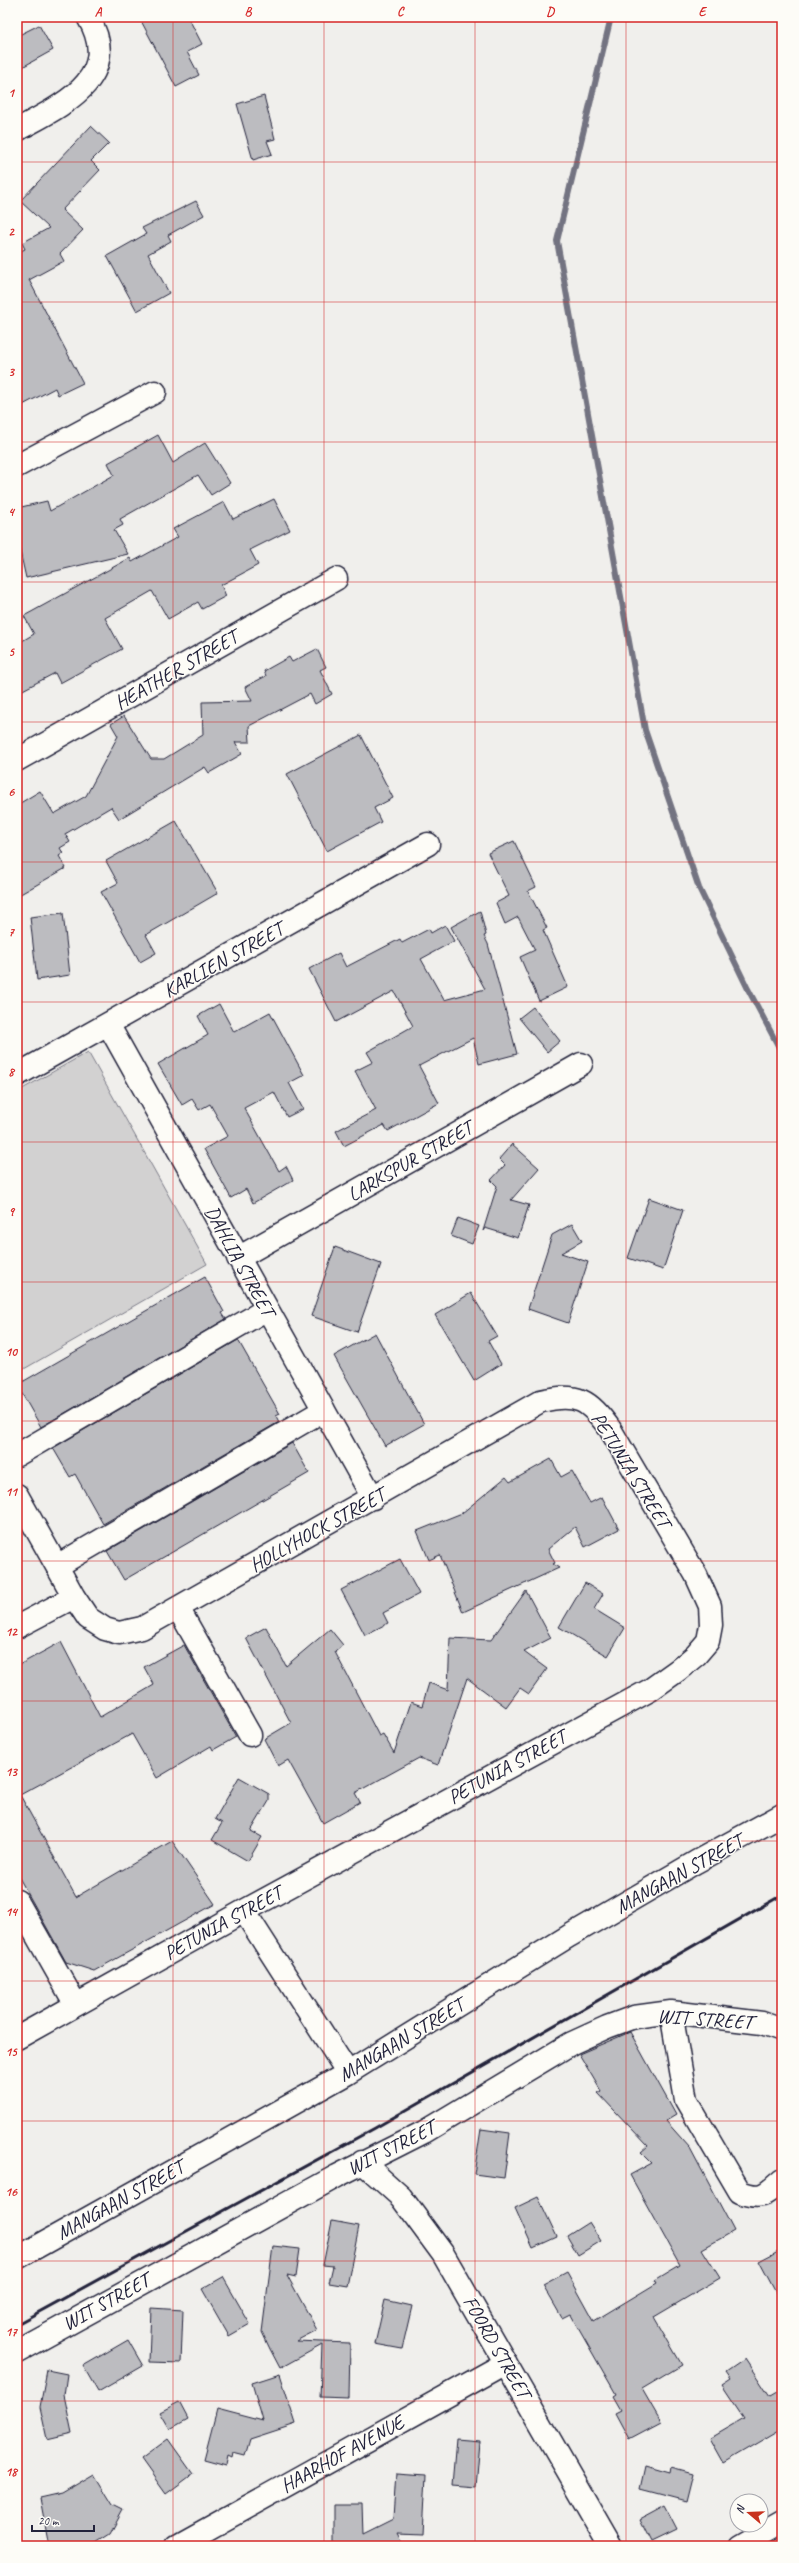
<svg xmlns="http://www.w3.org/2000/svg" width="799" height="2563" font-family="Caveat,sans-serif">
<rect width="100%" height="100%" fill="#f0efec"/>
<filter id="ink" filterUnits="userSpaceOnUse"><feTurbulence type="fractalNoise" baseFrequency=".025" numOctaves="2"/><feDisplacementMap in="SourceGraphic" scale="8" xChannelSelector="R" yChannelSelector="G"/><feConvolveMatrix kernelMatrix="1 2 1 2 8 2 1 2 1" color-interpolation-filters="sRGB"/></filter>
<g filter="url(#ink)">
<!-- green -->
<path fill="#d2d1d1" stroke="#7a7a86" d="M88 1052 207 1264 17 1373V1092Z"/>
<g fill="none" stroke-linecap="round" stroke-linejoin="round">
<!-- stream -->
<path stroke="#737381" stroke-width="6" d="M611 17 557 241 645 730 699 888 748 989 782 1053"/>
</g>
<!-- building -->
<path fill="#bcbcc0" stroke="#22223b" d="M139 17H188L202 44 187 52 199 75 176 87Z
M39 25 53 50 17 70V36Z
M264 96 275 139 267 141 272 154 253 160 237 104Z
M91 126 109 143 91 161 100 170 62 210 83 230 60 254 64 261 29 280 83 383 58 395 55 388 17 408V253L25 249 22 243 49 228 20 201Z
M196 201 204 215 168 235 171 241 148 254 169 293 137 311 107 256 146 234 142 228Z
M158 435 173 463 205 443 230 483 211 495 198 475 120 519 123 525 114 530 128 554 26 578 17 538V508L47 501 50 511 114 475 108 463Z
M274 499 290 530 250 550 258 565 221 585 226 596 202 609 198 602 168 619 152 591 105 618 122 649 60 683 55 673 17 693V644L34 634 24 616 130 558 132 562 178 537 173 529 224 502 233 519Z
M317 649 326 667 320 670 332 694 315 704 310 694 249 726 250 742H235L242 754 209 773 205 767 119 819 111 807 65 834 70 842 60 848 63 853 59 856 66 868 17 896V805L40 791 54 814 86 796 118 736 111 724 124 716 151 759H164L203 735 202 702 252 701 245 687 266 676 264 671 289 657 292 662Z
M361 735 393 798 374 808 381 822 327 851 287 774Z
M176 821 218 893 146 935 156 953 140 962 101 892 118 883 106 861Z
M514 841 536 887 528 891 547 928 543 930 568 987 539 1001 520 957 535 950 518 917 505 924 496 903 509 896 488 853Z
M480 911 486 935 484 936 488 944 517 1054 479 1064 473 1038 419 1066 439 1103 388 1131 384 1125 344 1146 336 1131 376 1110 355 1071 373 1062 367 1052 413 1026 394 991 336 1022 309 969 339 953 346 967 400 939 402 943 429 929 431 933 445 925 454 941 421 959 444 1000 485 989 451 927Z
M63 913 70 975 37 980 30 917Z
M219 1004 234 1032 270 1012 304 1075 289 1083 303 1109 287 1117 274 1092 244 1108 279 1171 286 1166 293 1180 253 1203 246 1189 231 1198 204 1149 228 1136 210 1104 199 1110 192 1099 182 1105 158 1064 208 1035 198 1016Z
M533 1007 560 1041 547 1052 519 1018Z
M512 1144 539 1168 511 1200 529 1205 518 1238 485 1228 483 1231 497 1186 491 1180 505 1165 499 1159Z
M649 1198 683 1210 663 1270 628 1258Z
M458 1218 479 1226 472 1244 451 1236Z
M572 1224 582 1241 561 1253 588 1262 568 1323 528 1309 552 1235Z
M335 1247 381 1264 357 1332 311 1316Z
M205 1277 224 1312 222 1313 226 1319 41 1427 17 1385Z
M471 1293 497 1336 488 1341 501 1364 474 1381 435 1315Z
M375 1333 424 1424 385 1446 334 1356Z
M238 1340 280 1414 276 1416 279 1422 103 1524 75 1474 70 1477 53 1448Z
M292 1443 309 1473 124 1580 107 1551Z
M551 1459 561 1477 572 1471 590 1503 602 1497 619 1529 585 1547 575 1527 548 1549 555 1563 553 1564 559 1568 463 1612 440 1555 429 1560 417 1531 462 1513 506 1477 510 1482Z
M400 1559 419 1594 383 1613 388 1623 365 1635 341 1590Z
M585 1583 603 1594 594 1609 625 1628 608 1656 559 1627Z
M526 1591 551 1638 524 1652 547 1669 529 1694 520 1688 506 1707 467 1678 438 1765 419 1758 355 1793 360 1802 323 1823 288 1760 278 1766 264 1739 291 1723 246 1638 266 1627 286 1666 330 1629 343 1645 335 1652 379 1736 383 1734 394 1753 411 1702 422 1706 429 1683 448 1690 450 1638 491 1640Z
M61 1642 100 1717 154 1685 144 1667 184 1645 236 1737 213 1750 211 1746 157 1778 132 1734 20 1795 76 1897 172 1841 215 1904 94 1971 66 1962 17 1874V1666Z
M239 1777 269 1794V1801L251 1831 262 1837 248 1861 212 1840 222 1823 215 1819Z
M630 2032 676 2115 666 2121 690 2148 734 2231 702 2249 720 2278 654 2317 682 2365 642 2389 661 2422 629 2439 615 2413 621 2410 613 2396 616 2394 570 2314 562 2318 543 2285 567 2272 594 2321 657 2283 655 2280 680 2265 630 2175 652 2163 641 2152 648 2146 598 2093 601 2091 579 2054Z
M481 2129 510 2133 504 2178 474 2174Z
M538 2197 557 2237 533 2248 515 2208Z
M332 2221 359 2226 347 2286 329 2283 333 2266 323 2265Z
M589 2222 601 2241 578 2255 567 2236Z
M273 2246 300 2249 296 2277 287 2275 317 2330 296 2341 350 2343 349 2398 320 2397 322 2345 280 2368 270 2349 262 2332Z
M782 2249V2304L759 2261Z
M223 2277 250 2324 229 2336 202 2289Z
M385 2300 412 2306 402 2349 375 2344Z
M151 2308 183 2310 181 2363 149 2362Z
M128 2340 143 2366 98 2392 83 2366Z
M745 2359 770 2397 782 2390V2429L724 2463 710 2438 744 2418 722 2385 731 2379 726 2372Z
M47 2370 67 2374 64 2395 72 2433 47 2439 40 2407Z
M280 2374 296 2424 250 2439 245 2456 233 2453 232 2458 228 2456 226 2465 204 2459 217 2409 263 2421 252 2383Z
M179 2402 188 2419 170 2429 160 2412Z
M168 2439 193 2474 166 2494 141 2459Z
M456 2439 480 2441 476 2487 452 2485Z
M645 2466 670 2473 671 2467 693 2473 686 2501 640 2489Z
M396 2473 426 2475 423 2533 398 2532 405 2546H334V2505H362L363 2534 393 2519Z
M94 2474 113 2505 123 2510 110 2534 91 2546H49L40 2498 62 2493Z
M664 2507 676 2530 651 2542 640 2520Z"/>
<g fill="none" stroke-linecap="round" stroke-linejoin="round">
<defs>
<path id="minor" d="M17 130C62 105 124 78 88 17
M17 466 155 392
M17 760 336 579
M108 1024 373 1498
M17 1075 428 844
M238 1258 581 1064
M17 1455 267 1309
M17 1495 74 1597 88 1618 105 1629 119 1633 142 1628 541 1401C577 1392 589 1400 610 1429L696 1575 710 1606 711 1625 708 1641 696 1655 678 1670 650 1690 244 1911 17 2038
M57 1566 324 1410
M178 1608 250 1735
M17 1627 74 1597
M17 1901 76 2005
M244 1911 348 2073
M671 2012 686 2100 740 2192C762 2200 765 2195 782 2180
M362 2162 401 2197 443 2254 611 2546
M17 2258 348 2073 569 1936 696 1862 782 1815
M17 2352 337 2176 424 2132 572 2043 607 2027 634 2017 671 2012 762 2023 782 2030
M177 2546 506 2363
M740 2546 782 2522"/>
</defs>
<!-- minor casing -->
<use href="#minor" stroke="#22223b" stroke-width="25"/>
<!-- minor -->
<use href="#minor" stroke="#fdfcf7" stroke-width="22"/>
<!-- rail -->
<path stroke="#22223b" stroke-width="3" d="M17 2324 375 2128 782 1895"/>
</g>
</g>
<!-- grid -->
<path fill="none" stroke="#d62828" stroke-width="1" stroke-opacity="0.55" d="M173 17V2546M324 17V2546M475 17V2546M626 17V2546M17 162H782M17 302H782M17 442H782M17 582H782M17 722H782M17 862H782M17 1002H782M17 1142H782M17 1282H782M17 1421H782M17 1561H782M17 1701H782M17 1841H782M17 1981H782M17 2121H782M17 2261H782M17 2401H782"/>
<g text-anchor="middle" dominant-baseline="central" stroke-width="3" stroke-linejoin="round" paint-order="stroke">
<!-- street labels -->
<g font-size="20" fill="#22223b" stroke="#fdfcf7">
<text transform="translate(176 670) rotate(-30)">HEATHER STREET</text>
<text transform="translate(223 960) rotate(-29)">KARLIEN STREET</text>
<text transform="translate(410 1161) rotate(-30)">LARKSPUR STREET</text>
<text transform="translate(240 1261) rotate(61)">DAHLIA STREET</text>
<text transform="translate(631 1470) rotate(58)">PETUNIA STREET</text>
<text transform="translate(317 1530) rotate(-29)">HOLLYHOCK STREET</text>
<text transform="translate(507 1767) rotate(-29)">PETUNIA STREET</text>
<text transform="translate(679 1874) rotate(-29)">MANGAAN STREET</text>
<text transform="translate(223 1923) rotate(-29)">PETUNIA STREET</text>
<text transform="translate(705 2019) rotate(4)">WIT STREET</text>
<text transform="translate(401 2040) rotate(-31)">MANGAAN STREET</text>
<text transform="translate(391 2148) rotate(-27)">WIT STREET</text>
<text transform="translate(120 2200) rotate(-29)">MANGAAN STREET</text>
<text transform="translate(106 2302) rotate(-29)">WIT STREET</text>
<text transform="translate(497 2347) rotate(60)">FOORD STREET</text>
<text transform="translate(342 2454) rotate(-29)">HAARHOF AVENUE</text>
</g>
</g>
<!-- margin -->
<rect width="799" height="2563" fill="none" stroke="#fdfcf7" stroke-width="44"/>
<!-- north arrow -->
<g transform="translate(749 2513) rotate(289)"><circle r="19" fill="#fdfcf7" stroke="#a5a5ac"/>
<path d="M0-3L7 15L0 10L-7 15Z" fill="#c8321e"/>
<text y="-6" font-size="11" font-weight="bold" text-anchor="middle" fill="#22223b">N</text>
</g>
<!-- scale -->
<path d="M32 2525v6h62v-6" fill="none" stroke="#22223b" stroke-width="2"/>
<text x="38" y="2525" font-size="12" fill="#22223b" stroke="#fdfcf7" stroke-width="3" paint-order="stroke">20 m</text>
<rect x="22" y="22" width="755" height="2519" fill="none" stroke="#d62828" stroke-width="1.5"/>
<g font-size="13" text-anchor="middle" font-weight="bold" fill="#d62828">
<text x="98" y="16">A</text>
<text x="248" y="16">B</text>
<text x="400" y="16">C</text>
<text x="550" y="16">D</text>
<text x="702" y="16">E</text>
<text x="11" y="97">1</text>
<text x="11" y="236">2</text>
<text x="11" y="376">3</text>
<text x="11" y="516">4</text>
<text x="11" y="656">5</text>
<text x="11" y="796">6</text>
<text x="11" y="936">7</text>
<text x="11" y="1076">8</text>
<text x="11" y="1216">9</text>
<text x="11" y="1356">10</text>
<text x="11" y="1496">11</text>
<text x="11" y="1636">12</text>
<text x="11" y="1776">13</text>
<text x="11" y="1916">14</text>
<text x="11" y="2056">15</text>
<text x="11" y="2196">16</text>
<text x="11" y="2336">17</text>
<text x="11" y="2476">18</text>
</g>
</svg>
